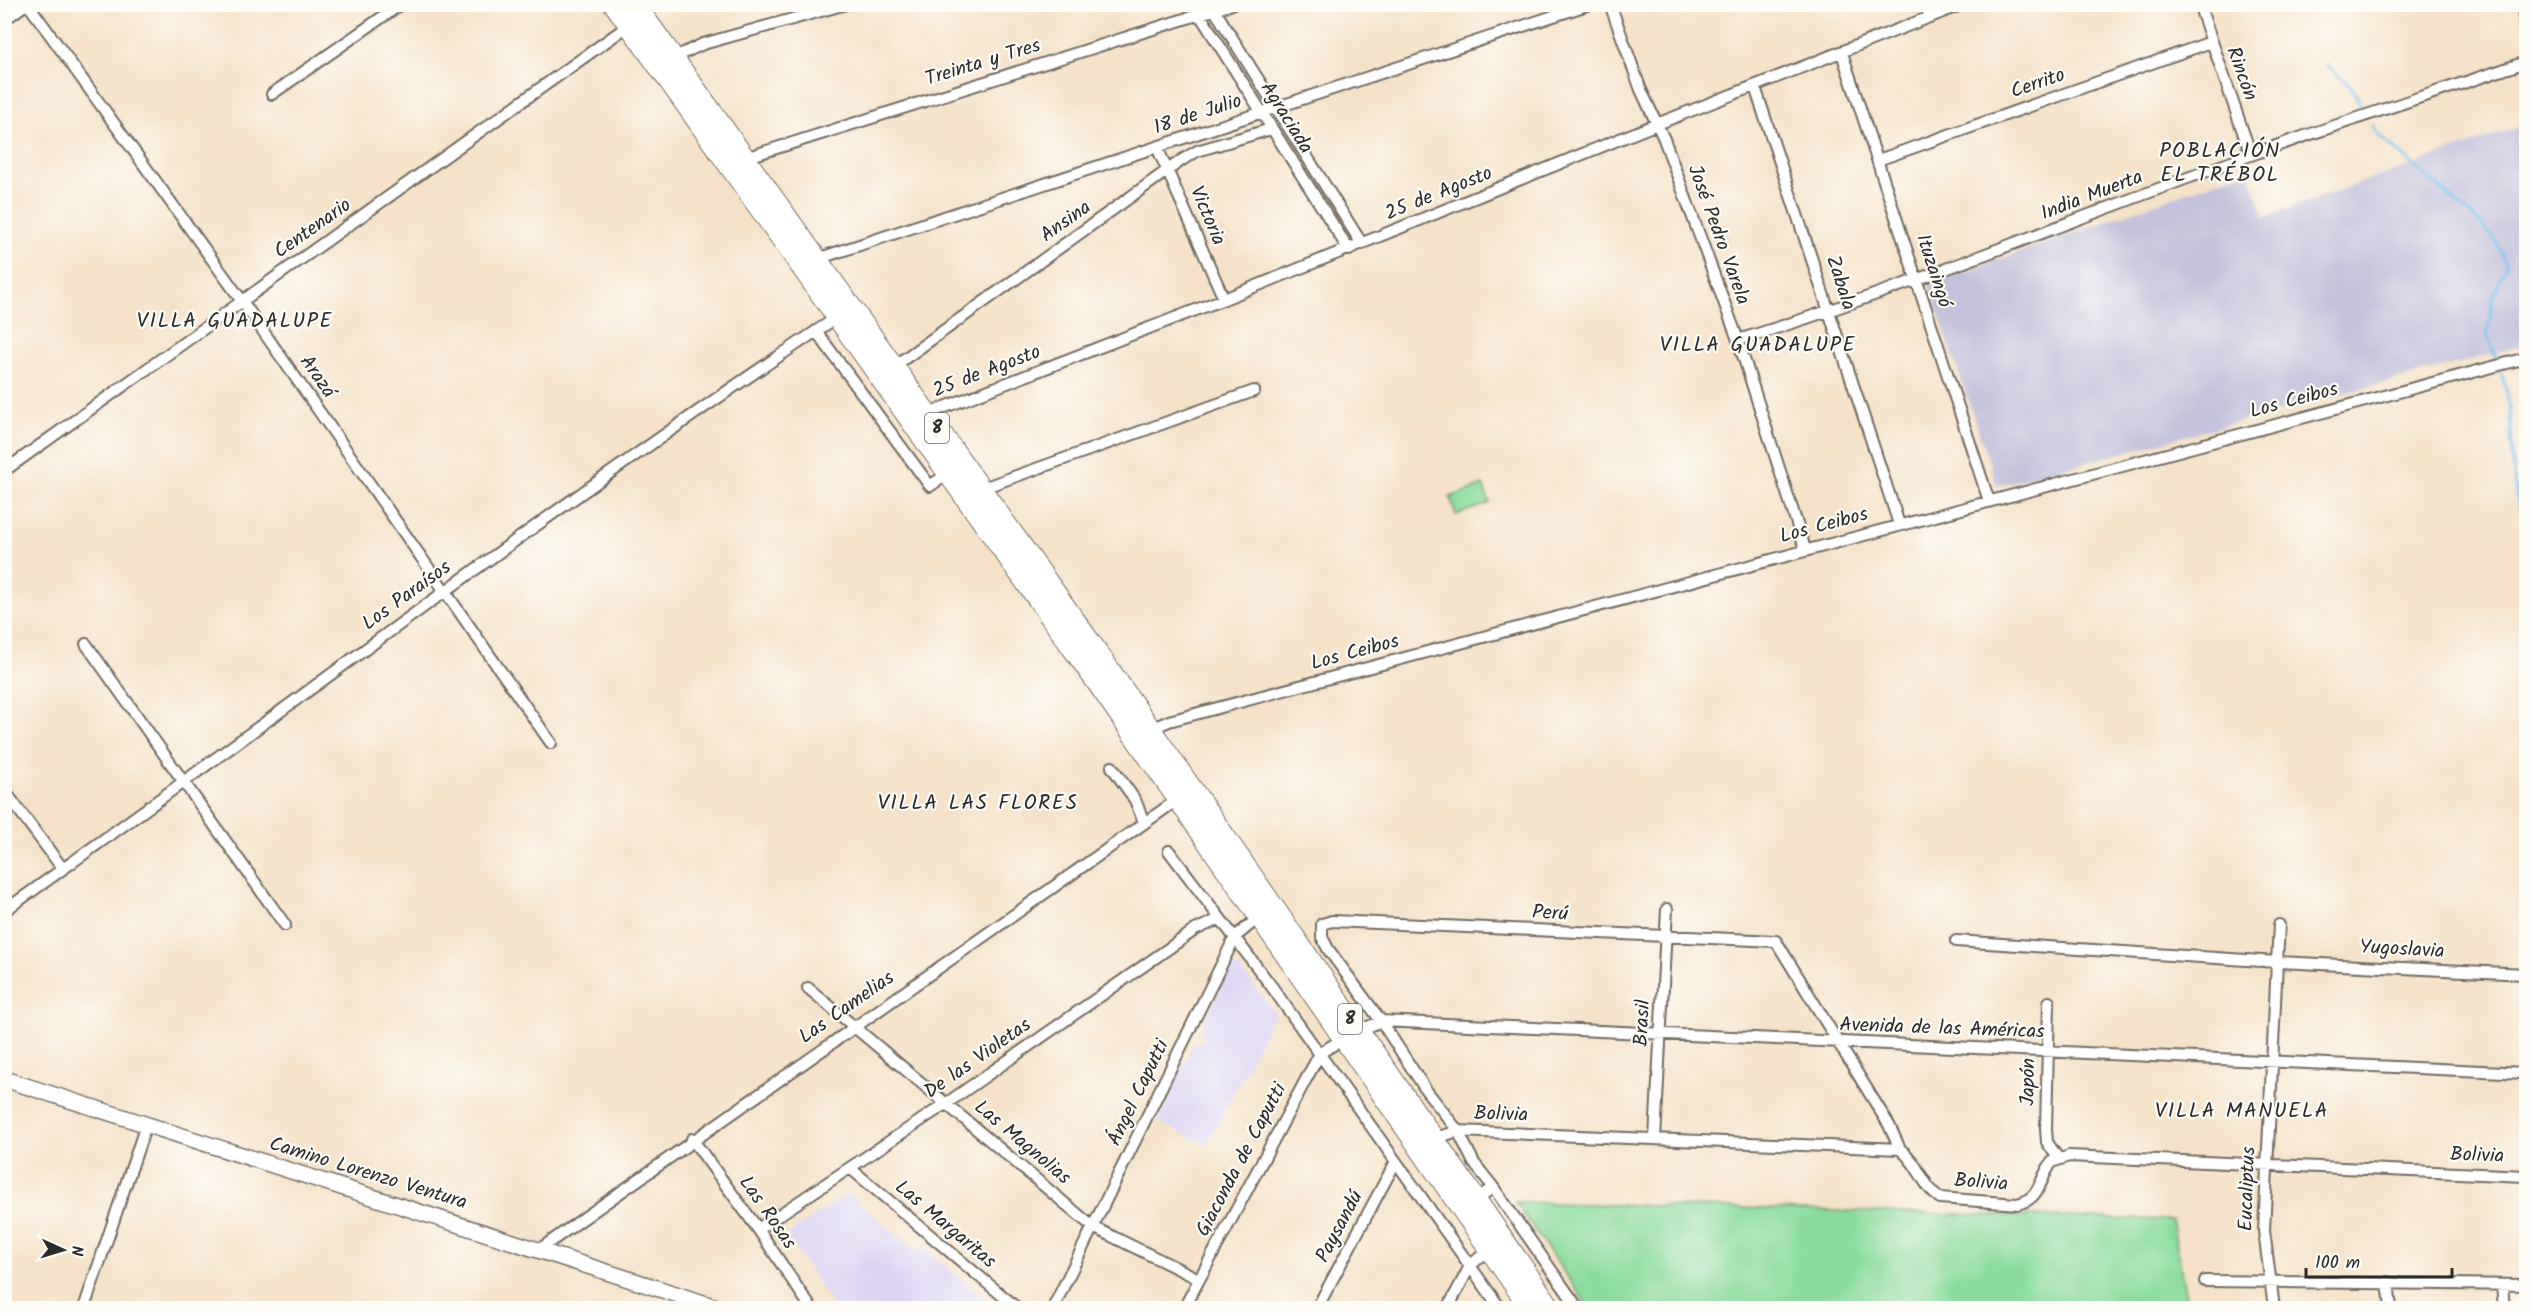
<svg xmlns="http://www.w3.org/2000/svg" width="2531" height="1313" font-family="Kalam,sans-serif">
<rect width="100%" height="100%" fill="#fdfcf7"/>
<filter id="ink" filterUnits="userSpaceOnUse"><feTurbulence type="fractalNoise" baseFrequency=".0167" numOctaves="2"/><feDisplacementMap in="SourceGraphic" scale="12" xChannelSelector="R" yChannelSelector="G"/><feConvolveMatrix kernelMatrix="1 2 1 2 8 2 1 2 1" color-interpolation-filters="sRGB"/></filter>
<filter id="wash" filterUnits="userSpaceOnUse"><feTurbulence type="fractalNoise" baseFrequency=".008" numOctaves="4" result="noise"/><feDisplacementMap in="SourceGraphic" scale="24" xChannelSelector="R" yChannelSelector="G"/><feGaussianBlur stdDeviation="1.35" result="paint"/><feColorMatrix in="noise" values="0 0 0 0 0 0 0 0 0 0 0 0 0 0 0 0 0 1.4 0 .05"/><feComposite in="paint" operator="in"/></filter>
<g filter="url(#wash)">
<rect width="100%" height="100%" fill="#f5e2c8"/>
<!-- built -->
<path fill="#ded5f5" d="M1230 968H1240L1275 1013 1206 1145 1158 1121 1192 1046 1205 1038 1200 1031Z
M849 1195 918 1252 923 1247 995 1308H847L843 1305 834 1308 788 1237 791 1232 843 1197Z"/>
<!-- industrial -->
<path fill="#c3c1db" d="M2519 127 2526 232V345L1997 486 1929 285 2248 170 2265 217Z"/>
<!-- green -->
<path fill="#8bdc9c" stroke="#5b8464" stroke-width="1.5" d="M1483 485 1490 503 1456 515 1450 497Z
M1515 1202 2172 1220 2188 1308H1589Z"/>
<g fill="none" stroke-linecap="round" stroke-linejoin="round">
<!-- stream -->
<path stroke="#71baea" stroke-width="3" d="M2327 65 2352 88 2364 111
M2372 125 2377 134 2478 221 2496 241 2506 264 2493 297 2487 333 2496 358
M2501 373C2520 421 2503 477 2526 524"/>
</g>
</g>
<g filter="url(#ink)">
<g fill="none" stroke-linecap="round" stroke-linejoin="round">
<defs>
<path id="street" d="M28 4 242 301 551 743
M1193 4 1349 250
M1610 4 1641 90 1664 139 1738 340 1805 549
M1925 4 1930 18
M2199 4 2251 155
M2523 4 2526 45
M1212 6 1362 244
M4 20 26 4
M1842 53 1989 501
M673 58 703 44 846 4
M1755 87 1899 524
M272 94 401 4
M1157 147 1224 299
M745 158 1232 4
M1878 160 2211 42
M817 259 1590 4
M816 331 930 486 949 473
M1738 340C1912 287 2079 216 2251 155 2342 122 2435 93 2526 62
M893 367 1182 160 1197 151 1271 129
M927 414 1224 299 1657 124 1963 4
M4 471 632 23
M980 489 1254 391
M86 644 285 925
M1148 730 1169 721 2526 358
M1112 767 1135 800 1144 822
M4 790 63 869
M1169 851 1272 987 1500 1308
M4 911C282 714 552 506 836 318
M1956 941 2277 962 2279 925
M808 988 1093 1227 1199 1279
M2049 1002 2046 1129 2047 1142 2058 1158
M1359 1031 1381 1021 2526 1073
M692 1139 758 1229 811 1308
M1433 1139 1458 1131 1900 1149C1918 1162 1922 1186 1940 1198L2017 1204C2041 1199 2039 1179 2052 1162L2069 1156 2526 1176
M1655 1139 1667 909
M850 1168 1017 1308
M1493 1187 1578 1308
M1476 1200 1493 1187 1474 1163 1458 1131 1426 1090 1381 1021 1328 949 1322 937V924L1332 921 1776 941 1889 1125 1900 1149
M758 1229 947 1103 1195 930 1219 919
M540 1249 1177 800
M2205 1281 2526 1285
M2388 1282 2391 1308
M2502 1285 2504 1308
M84 1308 146 1125
M1053 1308 1235 937 1263 914
M1184 1308 1320 1053 1343 1039
M1317 1308 1395 1163
M1448 1308 1470 1266 1489 1249
M2274 1308 2264 1231 2277 962 2526 974"/>
<path id="secondary" d="M4 1079 719 1308"/>
<path id="highway" d="M614 4 1100 687 1530 1308
M635 4 1094 647 1551 1308"/>
</defs>
<!-- street casing -->
<use href="#street" stroke="#726b62" stroke-width="14"/>
<!-- secondary casing -->
<use href="#secondary" stroke="#726b62" stroke-width="18"/>
<!-- highway casing -->
<use href="#highway" stroke="#726b62" stroke-width="22"/>
<!-- street -->
<use href="#street" stroke="#fff" stroke-width="10"/>
<!-- secondary -->
<use href="#secondary" stroke="#fff" stroke-width="15"/>
<!-- highway -->
<use href="#highway" stroke="#fff" stroke-width="20"/>
</g>
</g>
<g text-anchor="middle" dominant-baseline="central" stroke-width="4.5" stroke-linejoin="round" paint-order="stroke">
<!-- shield labels -->
<g fill="#fdfcf7" stroke="#6a6a68" stroke-width="1.5">
<rect x="925" y="413" width="24" height="30" rx="4.5"/>
<rect x="1338" y="1004" width="24" height="30" rx="4.5"/>
</g>
<g font-size="18" font-weight="bold" fill="#2b2b2b">
<text x="937" y="428">8</text>
<text x="1350" y="1019">8</text>
</g>
<!-- street labels -->
<g font-size="20" fill="#2b2b2b" stroke="#fdfcf7">
<text transform="translate(983 63) rotate(-17)">Treinta y Tres</text>
<text transform="translate(2241 74) rotate(70)">Rincón</text>
<text transform="translate(2038 84) rotate(-19)">Cerrito</text>
<text transform="translate(1198 115) rotate(-18)">18 de Julio</text>
<text transform="translate(1286 118) rotate(58)">Agraciada</text>
<text transform="translate(1439 194) rotate(-22)">25 de Agosto</text>
<text transform="translate(2092 196) rotate(-21)">India Muerta</text>
<text transform="translate(1207 216) rotate(67)">Victoria</text>
<text transform="translate(1066 222) rotate(-35)">Ansina</text>
<text transform="translate(313 229) rotate(-35)">Centenario</text>
<text transform="translate(1718 235) rotate(70)">José Pedro Varela</text>
<text transform="translate(1933 271) rotate(72)">Ituzaingó</text>
<text transform="translate(1840 283) rotate(72)">Zabala</text>
<text transform="translate(987 372) rotate(-21)">25 de Agosto</text>
<text transform="translate(317 377) rotate(55)">Arazá</text>
<text transform="translate(2294 401) rotate(-15)">Los Ceibos</text>
<text transform="translate(1824 526) rotate(-15)">Los Ceibos</text>
<text transform="translate(407 596) rotate(-36)">Los Paraísos</text>
<text transform="translate(1355 653) rotate(-15)">Los Ceibos</text>
<text transform="translate(1550 914) rotate(3)">Perú</text>
<text transform="translate(2402 950) rotate(3)">Yugoslavia</text>
<text transform="translate(847 1008) rotate(-35)">Las Camelias</text>
<text transform="translate(1643 1023) rotate(-87)">Brasil</text>
<text transform="translate(1942 1029) rotate(2)">Avenida de las Américas</text>
<text transform="translate(978 1059) rotate(-35)">De las Violetas</text>
<text transform="translate(2029 1082) rotate(-89)">Japón</text>
<text transform="translate(1139 1093) rotate(-64)">Ángel Caputti</text>
<text transform="translate(1501 1115) rotate(2)">Bolivia</text>
<text transform="translate(1022 1143) rotate(40)">Las Magnolias</text>
<text transform="translate(2477 1156) rotate(2)">Bolivia</text>
<text transform="translate(1242 1160) rotate(-62)">Giaconda de Caputti</text>
<text transform="translate(368 1174) rotate(17)">Camino Lorenzo Ventura</text>
<text transform="translate(1981 1183) rotate(4)">Bolivia</text>
<text transform="translate(2248 1189) rotate(-88)">Eucaliptus</text>
<text transform="translate(767 1213) rotate(55)">Las Rosas</text>
<text transform="translate(945 1225) rotate(40)">Las Margaritas</text>
<text transform="translate(1340 1227) rotate(-62)">Paysandú</text>
</g>
<!-- neighbourhood labels -->
<g font-size="21" letter-spacing="1.5" fill="#2b2b2b" stroke="#fdfcf7">
<text x="2220" y="151">POBLACIÓN<tspan x="2220" dy="24">EL TRÉBOL</tspan></text>
<text x="235" y="321">VILLA GUADALUPE</text>
<text x="1758" y="345">VILLA GUADALUPE</text>
<text x="978" y="803">VILLA LAS FLORES</text>
<text x="2242" y="1111">VILLA MANUELA</text>
</g>
</g>
<!-- margin -->
<rect width="2531" height="1313" fill="none" stroke="#fdfcf7" stroke-width="24"/>
<!-- north arrow -->
<g transform="translate(63 1250) rotate(94)" stroke="#fdfcf7" stroke-width="4.5" paint-order="stroke">
<path d="M0-4.5L10 22L0 15L-10 22Z" fill="#2b2b2b"/>
<text y="-9" font-size="16" font-weight="bold" text-anchor="middle" fill="#2b2b2b">N</text>
</g>
<!-- scale -->
<path d="M2306 1268v9h146v-9" fill="none" stroke="#2b2b2b" stroke-width="3"/>
<text x="2315" y="1268" font-size="18" fill="#2b2b2b" stroke="#fdfcf7" stroke-width="4.5" paint-order="stroke">100 m</text>
</svg>
